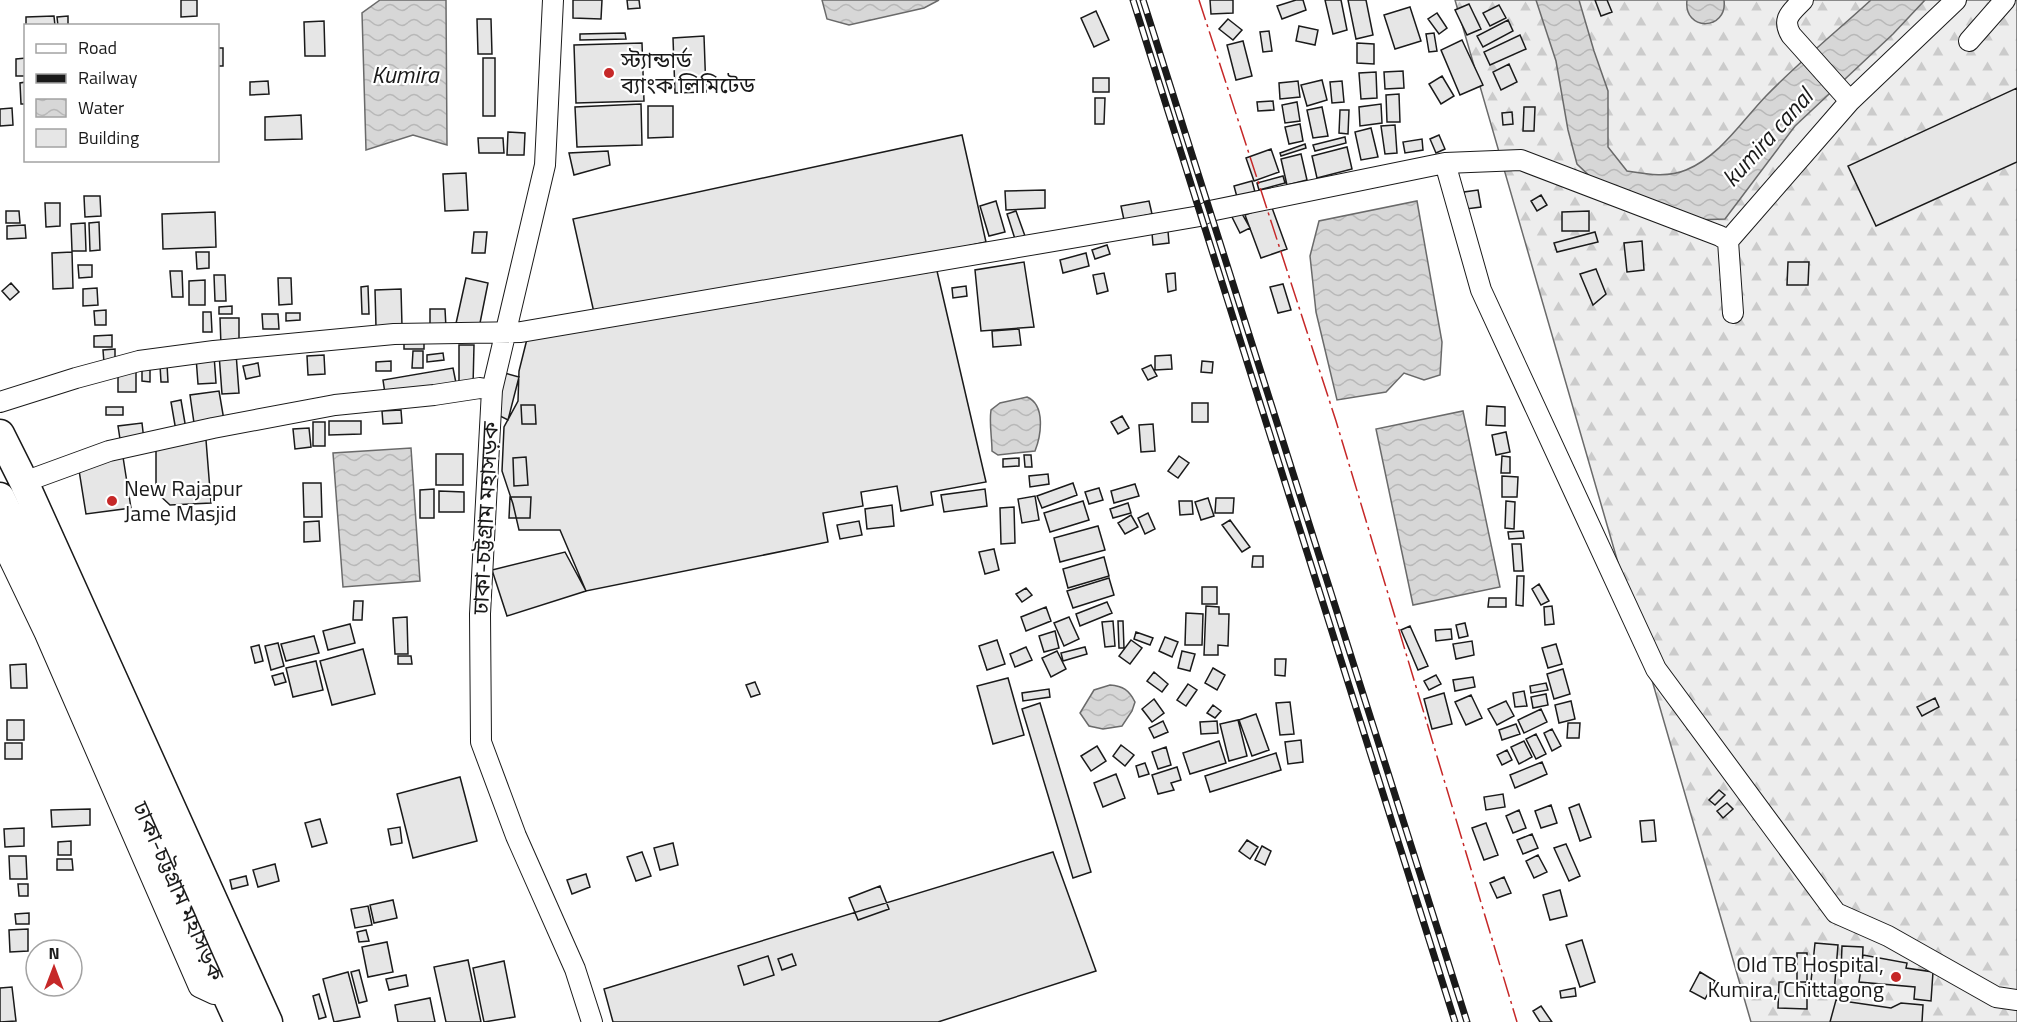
<svg xmlns="http://www.w3.org/2000/svg" width="2017" height="1022" font-family="'Titillium Web','Noto Sans Bengali',sans-serif">
<defs>
<pattern id="forest-firs" width="22" height="20" patternUnits="userSpaceOnUse" patternTransform="scale(1.5)"><rect width="22" height="20" fill="#ededed"/><path d="M5 1l3.5 6h-7zM16 11l3.5 6h-7z" fill="#cbcbcb"/></pattern>
<pattern id="water-waves" width="16" height="10" patternUnits="userSpaceOnUse" patternTransform="scale(1.5)"><rect width="16" height="10" fill="#d7d7d7"/><path d="M0 5q4-4 8 0t8 0" fill="none" stroke="#b8b8b8"/></pattern>
</defs>
<rect width="100%" height="100%" fill="#fff"/>
<!-- forest -->
<path fill="url(#forest-firs)" stroke="#6a6a6a" stroke-width="1.5" d="M1455 0H2017V1022H1751Z"/>
<!-- water -->
<path fill="url(#water-waves)" stroke="#6a6a6a" stroke-width="1.5" d="M380 0H446L447 145 413 135 366 150 362 13Z
M822 0H939L924 8 849 25 827 19Z
M1536 0H1579L1594 51 1608 91V147L1627 171C1646 174 1667 178 1686 170 1720 156 1741 122 1766 96 1799 62 1836 32 1871 0H1925L1893 34 1795 126 1725 219 1695 220 1597 183 1577 164 1568 130 1556 61Z
M1687 0H1724C1728 31 1683 32 1687 0Z
M1417 201 1442 342 1440 375 1424 380 1404 373 1386 392 1337 400 1316 312 1310 256 1319 221Z
M1027 397C1046 405 1041 436 1035 451L998 455 992 451C992 437 989 424 991 410L1000 403Z
M1463 411 1500 587 1413 605 1376 429Z
M411 448 420 581 343 587 333 453Z
M1110 685C1123 686 1129 690 1135 702L1132 711 1122 726 1103 729 1089 726 1080 713 1094 690Z"/>
<!-- building -->
<path fill="#e6e6e6" stroke="#1a1a1a" stroke-width="1.5" d="M181 0H197V16L181 17Z
M573 0H602L601 19 573 18Z
M627 0H639L640 8 628 9Z
M1210 0H1233V13L1211 14Z
M1296 0H1303L1306 10 1282 19 1277 6Z
M1325 0H1341L1347 30 1333 34Z
M1348 0H1366L1373 35 1356 39Z
M1595 0H1607L1612 12 1601 16Z
M1469 4 1481 29 1467 35 1455 10Z
M1499 5 1506 18 1490 26 1483 13Z
M1410 7 1421 41 1395 49 1384 15Z
M1096 11 1109 40 1094 47 1081 18Z
M1437 13 1447 28 1439 34 1428 19Z
M54 16 55 26H26V17Z
M68 16V26H58L57 17Z
M477 19H491L492 54H478Z
M1228 19 1242 30 1233 40 1219 29Z
M1508 20 1513 31 1483 47 1477 36Z
M324 21 325 56H305L304 22Z
M1299 26 1318 30 1315 45 1296 41Z
M1269 31 1272 51 1263 52 1260 32Z
M625 33 626 39 580 40V34Z
M1434 33 1437 51 1429 52 1426 34Z
M1520 35 1526 49 1490 65 1484 52Z
M704 36 706 92 675 93 673 38Z
M1462 40 1483 85 1460 95 1441 50Z
M1243 41 1252 76 1236 80 1227 45Z
M642 43 644 101 576 103 574 45Z
M1357 43 1374 44V64L1357 63Z
M218 48H223V66H218Z
M26 58V76H16V59Z
M483 58H495V116H483Z
M1509 64 1517 82 1501 90 1493 72Z
M1403 71 1404 88 1385 89 1384 72Z
M1376 72 1377 98 1361 99 1359 73Z
M1442 76 1454 96 1441 104 1429 84Z
M1093 78H1109V92H1093Z
M1322 80 1327 100 1307 106 1301 85Z
M268 81 269 94 250 95V82Z
M1298 81 1300 97 1280 99 1279 83Z
M1342 81 1344 102 1332 103 1330 82Z
M26 82V104H21L20 83Z
M2017 88V162L1876 226 1848 166Z
M1399 94 1400 122H1387L1386 95Z
M1095 98H1105L1104 124H1095Z
M1273 101 1274 110 1258 111 1257 102Z
M1297 102 1300 121 1285 123 1282 105Z
M641 104 642 145 577 147 575 107Z
M1381 104 1382 123 1360 126 1359 107Z
M648 106H673V137L648 138Z
M1322 107 1328 136 1313 138 1307 110Z
M1524 107H1535L1534 131H1523Z
M12 108 13 125 0 126V109Z
M1340 110H1349L1348 134 1339 133Z
M1512 112 1513 124 1503 125 1502 113Z
M301 115 302 139 265 140V117Z
M1300 124 1303 141 1289 144 1285 127Z
M1395 125 1397 153 1385 154 1381 126Z
M1371 128 1378 157 1361 160 1355 132Z
M508 132 525 133 524 155H507Z
M962 135 986 242 597 326 573 219Z
M1439 135 1445 149 1436 153 1430 139Z
M1345 137 1346 143 1315 151 1313 145Z
M478 138H503L504 153H479Z
M1422 139 1423 150 1405 153 1403 142Z
M1305 144 1306 148 1281 156 1280 153Z
M1347 147 1352 169 1317 178 1312 156Z
M1271 149 1279 172 1254 181 1246 158Z
M608 151 610 165 574 175 569 153Z
M1301 154 1307 180 1287 185 1281 159Z
M466 173 468 210 445 211 443 174Z
M1283 176 1285 183 1259 190 1257 183Z
M1252 181 1255 192 1237 197 1234 186Z
M1045 190V208L1006 210 1005 191Z
M1478 190 1481 207 1466 209 1464 192Z
M1541 195 1547 205 1537 211 1531 201Z
M84 196H100L101 216 85 217Z
M996 201 1005 232 989 236 980 206Z
M1149 201 1152 214 1124 220 1121 206Z
M45 203H60V226L46 227Z
M1271 205 1287 249 1261 258 1245 215Z
M6 211H19L20 223H6Z
M1016 211 1025 236 1015 239 1007 214Z
M1589 211V231H1562V212Z
M215 212 216 247 163 249 162 214Z
M1241 212 1250 228 1240 233 1232 217Z
M99 222 100 250 90 251 89 223Z
M85 223 86 251H72L71 224Z
M25 225 26 238 7 239V226Z
M1168 231 1169 243 1153 245 1152 233Z
M474 232H487L485 253H472Z
M1595 232 1598 242 1557 252 1554 243Z
M1642 241 1644 270 1627 272 1624 243Z
M1107 245 1110 254 1095 259 1092 250Z
M72 252 73 288 53 289 52 253Z
M196 252H209V268L197 269Z
M1086 253 1089 266 1063 273 1060 260Z
M1024 262 1034 327 981 331 975 270Z
M1788 262H1809L1808 285H1787Z
M78 265H92V277L79 278Z
M1596 269 1606 294 1593 305 1580 274Z
M170 271H182L183 297H172Z
M937 271 986 482 931 492 933 505 901 511 897 486 861 492 863 506 823 513 828 542 586 591 560 530H519L513 504 502 471 504 427 518 401 519 371 527 339 747 298Z
M1104 273 1108 291 1097 294 1093 275Z
M1175 273 1176 290 1168 292 1166 274Z
M214 275H225L226 301H215Z
M278 278H291L292 304 279 305Z
M466 278 488 283 478 333 455 328Z
M205 280V305H189V281Z
M11 283 19 292 10 300 2 291Z
M1283 284 1291 310 1278 313 1270 287Z
M368 286 369 314H362L361 287Z
M966 286 967 296 953 298 952 288Z
M97 288 98 305 83 306V289Z
M401 289 402 326 376 327 375 290Z
M232 306V314H219V307Z
M430 309H445L446 328H430Z
M106 310V325H95L94 311Z
M203 312H211L212 332H203Z
M286 313H300V320L286 321Z
M262 314H278L279 329H263Z
M220 318H239V345L221 346Z
M1019 329 1021 345 993 347 992 331Z
M112 335V347H94V336Z
M424 339V349H404V340Z
M459 345H474L473 387 459 386Z
M115 349V363H104L103 350Z
M413 351H423V368H412Z
M236 353 239 393 222 394 219 354Z
M443 353 444 360 427 362V355Z
M214 355 216 383 198 384 196 357Z
M324 355 325 374 308 375 307 356Z
M1171 355 1172 369 1155 370V356Z
M391 361V371H376V362Z
M1202 361 1213 362 1212 373 1201 372Z
M258 363 260 376 246 379 243 366Z
M167 364 168 382H161L160 365Z
M1151 365 1157 376 1148 380 1142 369Z
M118 368H136V392H118Z
M453 368 457 388 386 400 383 380Z
M142 369 150 370V382L142 381Z
M501 372 519 377 508 420 492 412Z
M219 391 225 426 195 430 190 395Z
M181 400 186 429 176 431 171 402Z
M1192 403H1208V422H1192Z
M521 405H535L536 424H522Z
M1487 406 1505 407V426L1486 425Z
M106 407H123V415H106Z
M401 410 402 423 383 424 382 411Z
M1122 416 1129 428 1118 434 1111 422Z
M329 421H361V434L329 435Z
M313 422H325V446H313Z
M142 423 145 449 122 452 118 426Z
M1153 424 1155 451 1141 452 1139 425Z
M309 428 311 447 295 449 293 429Z
M1506 432 1510 452 1496 455 1492 435Z
M206 440 211 503 170 505 156 492V447Z
M436 454H463V485H436Z
M1024 455H1031L1032 467H1025Z
M1179 456 1189 463 1178 478 1168 471Z
M1502 456 1510 457V473H1501Z
M123 457 131 508 86 514 78 464Z
M526 457 528 485 514 486 513 458Z
M1019 458V466L1003 467V459Z
M1048 474 1049 484 1030 487 1029 476Z
M1502 476 1518 477 1517 497H1502Z
M303 483H321L322 517H304Z
M1073 483 1077 495 1042 508 1037 496Z
M1135 484 1139 496 1114 503 1111 491Z
M1099 488 1103 500 1089 504 1085 492Z
M434 489V518H420V490Z
M985 489 987 506 944 512 941 495Z
M439 491 464 492V512H439Z
M1035 496 1039 520 1022 523 1018 499Z
M510 497H531L530 518H509Z
M1208 498 1214 516 1201 520 1195 502Z
M1216 498H1234L1233 513H1215Z
M1083 501 1089 520 1050 532 1044 513Z
M1179 501H1192L1193 514 1180 515Z
M1506 501 1515 502 1514 529 1505 528Z
M1128 503 1131 513 1113 518 1110 509Z
M892 505 894 526 867 529 865 509Z
M1014 507 1015 543 1001 544 1000 508Z
M1148 513 1155 529 1145 534 1138 518Z
M1131 515 1138 527 1125 534 1118 523Z
M1230 520 1250 547 1242 552 1222 525Z
M319 521 320 541 304 542V522Z
M859 521 862 535 840 539 837 525Z
M1098 526 1105 550 1060 562 1054 538Z
M1523 531 1524 538 1509 539 1508 532Z
M1512 544H1521L1523 571H1514Z
M994 549 999 570 985 574 979 552Z
M565 552 586 591 507 616 492 570Z
M1253 556H1263V567H1252Z
M1104 557 1109 576 1068 588 1063 569Z
M1517 576H1524L1523 606 1516 605Z
M1109 578 1114 595 1073 608 1067 591Z
M1539 584 1549 601 1541 605 1532 589Z
M1202 587H1217V604H1202Z
M1026 588 1032 595 1022 602 1016 594Z
M1489 598H1506V607H1488Z
M354 601H363L362 620H353Z
M1107 602 1112 613 1080 626 1076 614Z
M1206 606 1219 607V614H1229L1228 646 1218 645V655H1204Z
M1552 606 1554 624 1545 625 1544 607Z
M1046 607 1051 621 1026 631 1021 617Z
M1186 613 1203 614 1202 645H1185Z
M407 617 408 654H395L393 618Z
M1069 617 1079 639 1064 646 1054 623Z
M1113 621 1115 646 1105 647 1102 622Z
M1118 621H1123L1124 648H1119Z
M1465 623 1468 636 1459 638 1456 625Z
M350 624 355 643 328 650 323 631Z
M1410 626 1428 666 1418 670 1401 630Z
M1451 629 1452 639 1436 641 1435 630Z
M1055 631 1059 648 1044 652 1039 636Z
M1136 632 1153 638 1150 645 1134 639Z
M314 636 319 653 286 661 281 644Z
M1165 637 1178 642 1172 657 1159 651Z
M997 640 1005 664 987 670 979 646Z
M1131 640 1142 648 1130 664 1119 656Z
M1472 641 1474 655 1456 659 1453 644Z
M278 643 284 666 271 670 265 646Z
M1556 644 1562 664 1548 668 1542 648Z
M259 645 263 661 255 663 251 647Z
M1026 647 1032 660 1015 667 1010 654Z
M1085 647 1087 654 1063 661 1061 653Z
M363 649 375 694 332 705 320 661Z
M1057 651 1066 669 1051 677 1042 658Z
M1182 651 1195 654 1190 671 1178 668Z
M398 656H411L412 664H398Z
M1275 659H1286L1285 676 1275 675Z
M316 661 323 690 293 697 286 668Z
M26 664 27 688H11L10 665Z
M1213 668 1225 675 1217 690 1205 683Z
M1563 669 1570 694 1554 699 1547 674Z
M1154 672 1168 684 1162 692 1147 681Z
M283 673 286 682 275 685 272 676Z
M1436 675 1441 684 1429 690 1424 681Z
M1473 677 1475 687 1455 691 1453 680Z
M1008 678 1024 735 993 744 977 686Z
M755 682 760 694 751 697 746 685Z
M1546 683 1548 690 1531 693 1530 686Z
M1188 684 1197 690 1186 706 1177 700Z
M1049 689 1050 697 1023 701 1022 693Z
M1524 691 1527 706 1515 707 1513 693Z
M1444 693 1452 724 1432 729 1424 699Z
M1546 694 1548 705 1533 708 1531 697Z
M1471 695 1482 718 1466 725 1455 702Z
M1935 698 1939 707 1922 716 1917 707Z
M1154 699 1164 713 1152 722 1142 709Z
M1506 701 1514 716 1497 725 1488 709Z
M1571 701 1575 719 1559 723 1555 705Z
M1290 702 1294 734 1280 735 1276 703Z
M1040 703 1091 872 1073 878 1022 709Z
M1213 705 1221 711 1215 718 1207 713Z
M1541 709 1547 722 1524 733 1518 720Z
M1256 714 1269 750 1252 756 1239 720Z
M7 720H24V740H7Z
M1238 720 1247 756 1229 761 1220 724Z
M1163 721 1168 732 1154 738 1149 728Z
M1217 721 1218 733 1201 734 1200 722Z
M1568 723H1580L1579 738H1567Z
M1516 724 1520 734 1502 740 1499 730Z
M1552 729 1561 746 1552 751 1544 733Z
M1536 734 1546 754 1536 759 1526 739Z
M1301 740 1303 762 1288 764 1285 742Z
M1219 741 1226 763 1190 774 1183 753Z
M1524 741 1532 757 1519 764 1511 747Z
M5 743H22V759H5Z
M1121 745 1134 755 1125 766 1113 756Z
M1097 746 1106 761 1091 771 1081 756Z
M1166 747 1171 765 1158 769 1152 752Z
M1507 750 1512 760 1502 765 1497 755Z
M1276 753 1281 770 1210 792 1205 776Z
M1542 762 1547 774 1515 788 1510 775Z
M1145 763 1149 774 1139 777 1136 766Z
M1177 767 1181 780 1171 783 1174 790 1158 794 1152 775Z
M1116 774 1125 798 1103 807 1094 783Z
M460 777 477 841 413 858 397 794Z
M1719 790 1725 795 1715 805 1709 800Z
M1503 794 1505 807 1486 810 1484 797Z
M1727 803 1733 809 1723 818 1717 811Z
M1579 804 1591 837 1580 841 1569 808Z
M1551 805 1557 823 1541 828 1535 811Z
M90 809V825L52 827 51 810Z
M1519 810 1526 828 1513 833 1506 816Z
M320 819 327 843 312 847 305 823Z
M1654 820 1656 841 1642 842 1640 821Z
M1486 823 1498 855 1484 860 1472 828Z
M400 827 402 843 391 845 388 829Z
M24 828V846L5 847 4 829Z
M1532 834 1538 848 1523 854 1517 840Z
M1247 840 1258 847 1250 859 1239 851Z
M71 841V855H58V842Z
M673 843 678 865 660 870 654 848Z
M1566 844 1580 876 1569 881 1554 848Z
M1262 846 1271 851 1265 865 1255 860Z
M642 852 651 876 636 881 627 857Z
M1053 852 1096 971 938 1022H613L604 989Z
M1538 855 1547 872 1534 878 1526 861Z
M9 856H26L27 879H10Z
M57 859H72L73 870H57Z
M275 864 279 881 258 887 253 870Z
M586 874 590 887 572 894 567 880Z
M246 876 248 885 232 889 230 880Z
M1504 877 1511 893 1497 898 1490 883Z
M18 884H28V896H19Z
M880 886 889 909 858 920 849 898Z
M1560 890 1567 916 1550 920 1543 895Z
M393 900 397 918 374 923 370 905Z
M368 906 372 925 355 928 351 909Z
M29 913V924H16L15 914Z
M28 929V951L10 952 9 930Z
M366 930 369 941 359 942 357 932Z
M1582 940 1595 982 1580 987 1566 945Z
M387 942 393 972 368 977 362 947Z
M1815 943 1838 945 1834 993 1810 991Z
M1842 946 1863 947 1862 972 1841 971Z
M1797 953H1807V985H1797Z
M792 954 796 965 782 970 778 959Z
M1863 955 1907 963 1906 968 1933 972 1931 1001 1914 999 1915 987 1859 982Z
M768 956 774 975 744 985 738 966Z
M468 960 481 1022H446L434 967Z
M504 961 515 1017 484 1022 473 968Z
M359 970 367 1001 359 1003 351 972Z
M348 972 360 1017 334 1022 323 979Z
M1700 972 1715 981 1705 999 1690 991Z
M406 975 408 986 389 990 386 979Z
M1779 982H1807V1009L1778 1008Z
M12 987 16 1021 0 1022V988Z
M1575 988 1576 996 1561 998 1560 991Z
M319 994 326 1017 319 1019 313 996Z
M430 998 435 1022H398L395 1005Z
M1836 1000 1891 1008 1901 1003 1923 1005 1922 1022H1830Z
M1541 1006 1552 1022H1540L1533 1011Z"/>
<g fill="none" stroke-linecap="round" stroke-linejoin="round">
<defs>
<path id="minor" d="M553 0 545 165 492 390 480 614 481 742 516 836 575 969 592 1022
M1803 0C1792 12 1781 18 1791 35L1850 101
M1969 41 2005 0
M1445 163 1481 290 1656 669 1836 913 1888 936 1996 997 2017 1000
M1728 241 1850 101 1956 0
M0 402 76 378 139 361 214 351 394 334 521 332 1200 216 1210 211 1445 163 1521 160 1720 236 1728 241 1733 313
M24 482 109 451 213 428 335 405 434 395 480 388 492 390
M0 540 45 634 199 987 214 994"/>
<path id="highway" d="M0 434 24 482 268 1022
M0 497 239 1022"/>
</defs>
<!-- minor casing -->
<use href="#minor" stroke="#1a1a1a" stroke-width="22"/>
<!-- highway casing -->
<use href="#highway" stroke="#1a1a1a" stroke-width="31"/>
<!-- minor -->
<use href="#minor" stroke="#fff" stroke-width="20"/>
<!-- highway -->
<use href="#highway" stroke="#fff" stroke-width="28"/>
<defs>
<path id="rail" d="M1133 0 1455 1022
M1143 0 1467 1022"/>
</defs>
<!-- rail casing -->
<use href="#rail" stroke="#1a1a1a" stroke-width="7"/>
<!-- rail -->
<use href="#rail" stroke="#fff" stroke-width="4.5" stroke-dasharray="14" stroke-linecap="butt"/>
<!-- power -->
<path stroke="#c62828" stroke-width="1.5" stroke-dasharray="21 4.5 3 4.5" stroke-linecap="butt" d="M1199 0 1336 421 1517 1022"/>
</g>
<!-- markers -->
<g fill="#c62828" stroke="#fff" stroke-width="2">
<circle cx="609" cy="73" r="6"/>
<circle cx="112" cy="501" r="6"/>
<circle cx="1896" cy="977" r="6"/>
</g>
<g text-anchor="middle" dominant-baseline="central" stroke-width="4.5" stroke-linejoin="round" paint-order="stroke">
<!-- poi labels -->
<g font-size="22" fill="#1a1a1a" stroke="#fff" text-anchor="start">
<text x="621" y="60">স্ট্যান্ডার্ড<tspan x="621" dy="25">ব্যাংক লিমিটেড</tspan></text>
<text x="124" y="488">New Rajapur<tspan x="124" dy="25">Jame Masjid</tspan></text>
<text x="1884" y="964" text-anchor="end">Old TB Hospital,<tspan x="1884" dy="25">Kumira, Chittagong</tspan></text>
</g>
<!-- street labels -->
<g font-size="22" fill="#1a1a1a" stroke="#fff">
<text transform="translate(485 518) rotate(-87)">ঢাকা-চট্টগ্রাম মহাসড়ক</text>
<text transform="translate(179 891) rotate(66)">ঢাকা-চট্টগ্রাম মহাসড়ক</text>
</g>
<!-- water labels -->
<g font-size="24" font-style="italic" fill="#1a1a1a" stroke="#fff">
<text x="405" y="74">Kumira</text>
<text transform="translate(1767 137) rotate(-48)">kumira canal</text>
</g>
</g>
<!-- legend -->
<rect x="24" y="24" width="195" height="138" fill="#ffffff" stroke="#a3a3a3" stroke-width="1.5"/>
<rect x="36" y="44" width="30" height="9" fill="#ffffff" stroke="#a3a3a3" stroke-width="1.5"/>
<text x="78" y="54" font-size="18" fill="#1a1a1a">Road</text>
<rect x="36" y="74" width="30" height="9" fill="#1a1a1a" stroke="#a3a3a3" stroke-width="1.5"/>
<text x="78" y="84" font-size="18" fill="#1a1a1a">Railway</text>
<rect x="36" y="99" width="30" height="18" fill="url(#water-waves)" stroke="#a3a3a3" stroke-width="1.5"/>
<text x="78" y="114" font-size="18" fill="#1a1a1a">Water</text>
<rect x="36" y="129" width="30" height="18" fill="#e6e6e6" stroke="#a3a3a3" stroke-width="1.5"/>
<text x="78" y="144" font-size="18" fill="#1a1a1a">Building</text>
<!-- north arrow -->
<g transform="translate(54 968)"><circle r="28" fill="#ffffff" stroke="#a3a3a3" stroke-width="1.5"/>
<path d="M0-4.5L10 22L0 15L-10 22Z" fill="#c62828"/>
<text y="-9" font-size="16" font-weight="bold" text-anchor="middle" fill="#1a1a1a">N</text>
</g>
</svg>
